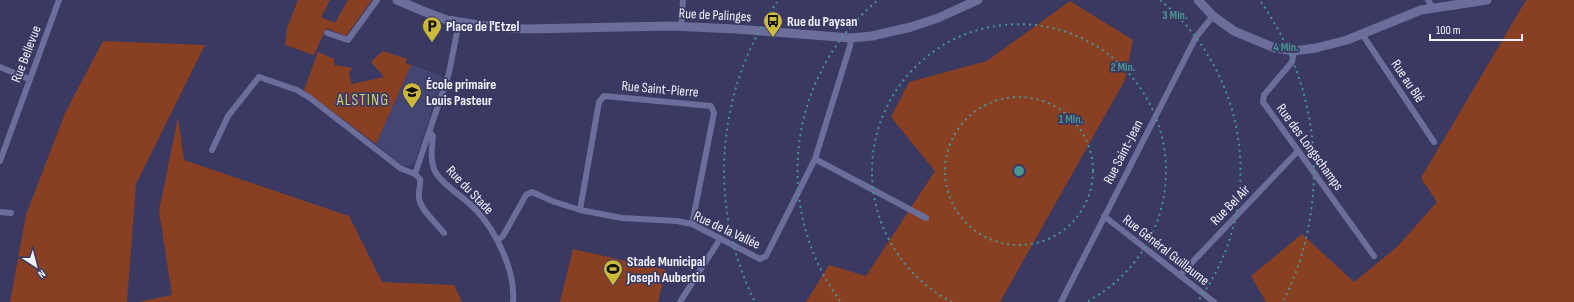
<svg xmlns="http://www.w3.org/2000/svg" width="1574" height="302" font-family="'Sofia Sans Condensed',sans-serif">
<rect width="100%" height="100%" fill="#393962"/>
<!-- built -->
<path fill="#444573" d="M411 65 443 76 414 164 407 166 400 164 376 144Z"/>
<!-- green -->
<path fill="#894022" d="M298 0H330L321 17 335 23 348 0H372L346 36 326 28 314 55 285 45 287 28Z
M1526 0H1574V302H1266L1251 276 1302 234 1354 282 1398 246 1437 202 1421 178Z
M1070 1 1133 40 1125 80 1000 302H806L829 265 866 276 935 171 891 117 909 82 987 61Z
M103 41 205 45 136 184 127 302H10L26 215 65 113Z
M383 51 407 59 405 63 411 65 376 144 304 90 318 52 334 59V65L353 68 349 72 351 83 352 84 384 77 371 62Z
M178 117 184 160 349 216 382 282 454 285 462 302H138L172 295 159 211Z
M573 249 666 270 658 302H560Z"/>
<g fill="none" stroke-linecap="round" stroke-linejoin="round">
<!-- minor -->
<path stroke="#6b6e9a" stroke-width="6" d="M1428 0 1433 8
M681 27 683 0
M327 33 348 40 377 0
M1362 34 1434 142
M1294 51 1292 62 1264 95 1263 102 1374 256
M0 67 29 79
M430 132 433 136C432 147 430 158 434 169 439 183 466 198 476 210 496 231 516 272 513 302
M212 150 228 116 259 77 297 90 310 98 400 168 415 174 420 179C421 185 418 191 419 198 420 209 437 224 444 233
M815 159 926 218
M0 161 59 0
M415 174 449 73 459 22
M580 210 599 102 604 96 711 106 714 113 692 224
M0 212 11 213
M1104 216 1214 302
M498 240 503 236 526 195 532 192 552 201 580 210 622 218 677 221 692 224 760 259 766 256 815 159 850 46 851 38
M1180 275 1298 151
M680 302 720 239
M1061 302 1196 37 1213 16"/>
<!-- secondary -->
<path stroke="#6b6e9a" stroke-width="9" d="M397 0 423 11 447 20 492 27 526 29 670 26 736 29 851 38 872 36 911 27 938 18 978 0
M1198 0 1213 16 1234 31 1275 48 1294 51 1316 48 1347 40 1421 10 1487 0"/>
</g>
<!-- distance rings -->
<g fill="none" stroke="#489592" stroke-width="2" stroke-dasharray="2 4">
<circle cx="1019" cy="171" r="74"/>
<path d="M952 302A147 147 0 1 1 1086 302"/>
<path d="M840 301A221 221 0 0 1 878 0M1160 0A221 221 0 0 1 1198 301"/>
<path d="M754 300A295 295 0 0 1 777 2M1261 2A295 295 0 0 1 1284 300"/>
</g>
<!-- icons -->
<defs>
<symbol id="bus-pin" viewBox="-11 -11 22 30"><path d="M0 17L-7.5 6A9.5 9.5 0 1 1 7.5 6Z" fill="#cbba39" stroke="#393962"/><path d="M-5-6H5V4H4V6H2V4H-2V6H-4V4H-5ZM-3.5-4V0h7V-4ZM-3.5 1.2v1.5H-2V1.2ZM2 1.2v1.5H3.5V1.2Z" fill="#111"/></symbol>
<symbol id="parking-pin" viewBox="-11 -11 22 30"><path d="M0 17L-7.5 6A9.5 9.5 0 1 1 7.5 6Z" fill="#cbba39" stroke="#393962"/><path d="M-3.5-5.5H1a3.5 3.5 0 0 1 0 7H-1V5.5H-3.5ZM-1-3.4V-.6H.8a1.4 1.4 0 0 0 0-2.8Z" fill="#111"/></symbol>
<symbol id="school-pin" viewBox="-11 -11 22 30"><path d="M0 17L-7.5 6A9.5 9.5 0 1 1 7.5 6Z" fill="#cbba39" stroke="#393962"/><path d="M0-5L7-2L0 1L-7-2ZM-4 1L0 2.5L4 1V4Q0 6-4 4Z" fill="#111"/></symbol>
<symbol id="stadium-pin" viewBox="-11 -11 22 30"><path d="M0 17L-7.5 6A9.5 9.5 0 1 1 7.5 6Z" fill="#cbba39" stroke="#393962"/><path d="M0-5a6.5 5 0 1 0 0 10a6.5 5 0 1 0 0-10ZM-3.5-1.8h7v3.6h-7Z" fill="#111"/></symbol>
</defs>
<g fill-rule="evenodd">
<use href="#bus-pin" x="762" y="10" width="22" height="30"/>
<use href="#parking-pin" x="421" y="15" width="22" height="30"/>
<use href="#school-pin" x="401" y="81" width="22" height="30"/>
<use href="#stadium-pin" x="602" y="258" width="22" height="30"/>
</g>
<g text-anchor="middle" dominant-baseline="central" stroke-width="3.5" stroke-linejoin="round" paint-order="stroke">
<!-- street labels -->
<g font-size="14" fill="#f1f2fc" stroke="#393962">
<text transform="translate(715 15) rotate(3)">Rue de Palinges</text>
<text transform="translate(26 54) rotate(-69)">Rue Bellevue</text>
<text transform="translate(1408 81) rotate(56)">Rue au Blé</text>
<text transform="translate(660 89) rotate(5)">Rue Saint-Pierre</text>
<text transform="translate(1310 147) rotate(54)">Rue des Longschamps</text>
<text transform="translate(1123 152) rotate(-63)">Rue Saint-Jean</text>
<text transform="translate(470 190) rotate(46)">Rue du Stade</text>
<text transform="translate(1230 205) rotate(-46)">Rue Bel Air</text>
<text transform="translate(727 230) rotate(25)">Rue de la Vallée</text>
<text transform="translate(1166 250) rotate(38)">Rue Général Guillaume</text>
</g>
<!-- poi labels -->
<g font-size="14" font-weight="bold" fill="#f1f2fc" stroke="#393962" text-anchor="start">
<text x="787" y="21">Rue du Paysan</text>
<text x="446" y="26">Place de l'Etzel</text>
<text x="426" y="84">École primaire<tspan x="426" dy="16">Louis Pasteur</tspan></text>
<text x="627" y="261">Stade Municipal<tspan x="627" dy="16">Joseph Aubertin</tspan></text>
</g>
<!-- quarter labels -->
<g font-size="16" letter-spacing="1" fill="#d2c879" stroke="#393962">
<text x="363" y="100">ALSTING</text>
</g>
</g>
<circle cx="1019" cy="171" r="6" fill="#489592" stroke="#393962" stroke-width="2"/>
<g font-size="12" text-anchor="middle" font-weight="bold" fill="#489592" stroke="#393962" stroke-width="3.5" stroke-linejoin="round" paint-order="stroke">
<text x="1175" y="19">3 Min.</text>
<text x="1286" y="51">4 Min.</text>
<text x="1123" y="71">2 Min.</text>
<text x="1071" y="123">1 Min.</text>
</g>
<!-- north arrow -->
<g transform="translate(36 266) rotate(144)" stroke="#393962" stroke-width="3" paint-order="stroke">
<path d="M0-3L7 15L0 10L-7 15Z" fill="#f1f2fc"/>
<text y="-6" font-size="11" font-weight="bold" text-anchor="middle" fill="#f1f2fc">N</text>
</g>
<!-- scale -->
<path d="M1430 34v6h92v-6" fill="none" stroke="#f1f2fc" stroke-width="2"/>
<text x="1436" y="34" font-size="12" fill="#f1f2fc" stroke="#393962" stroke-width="3" paint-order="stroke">100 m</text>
</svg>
